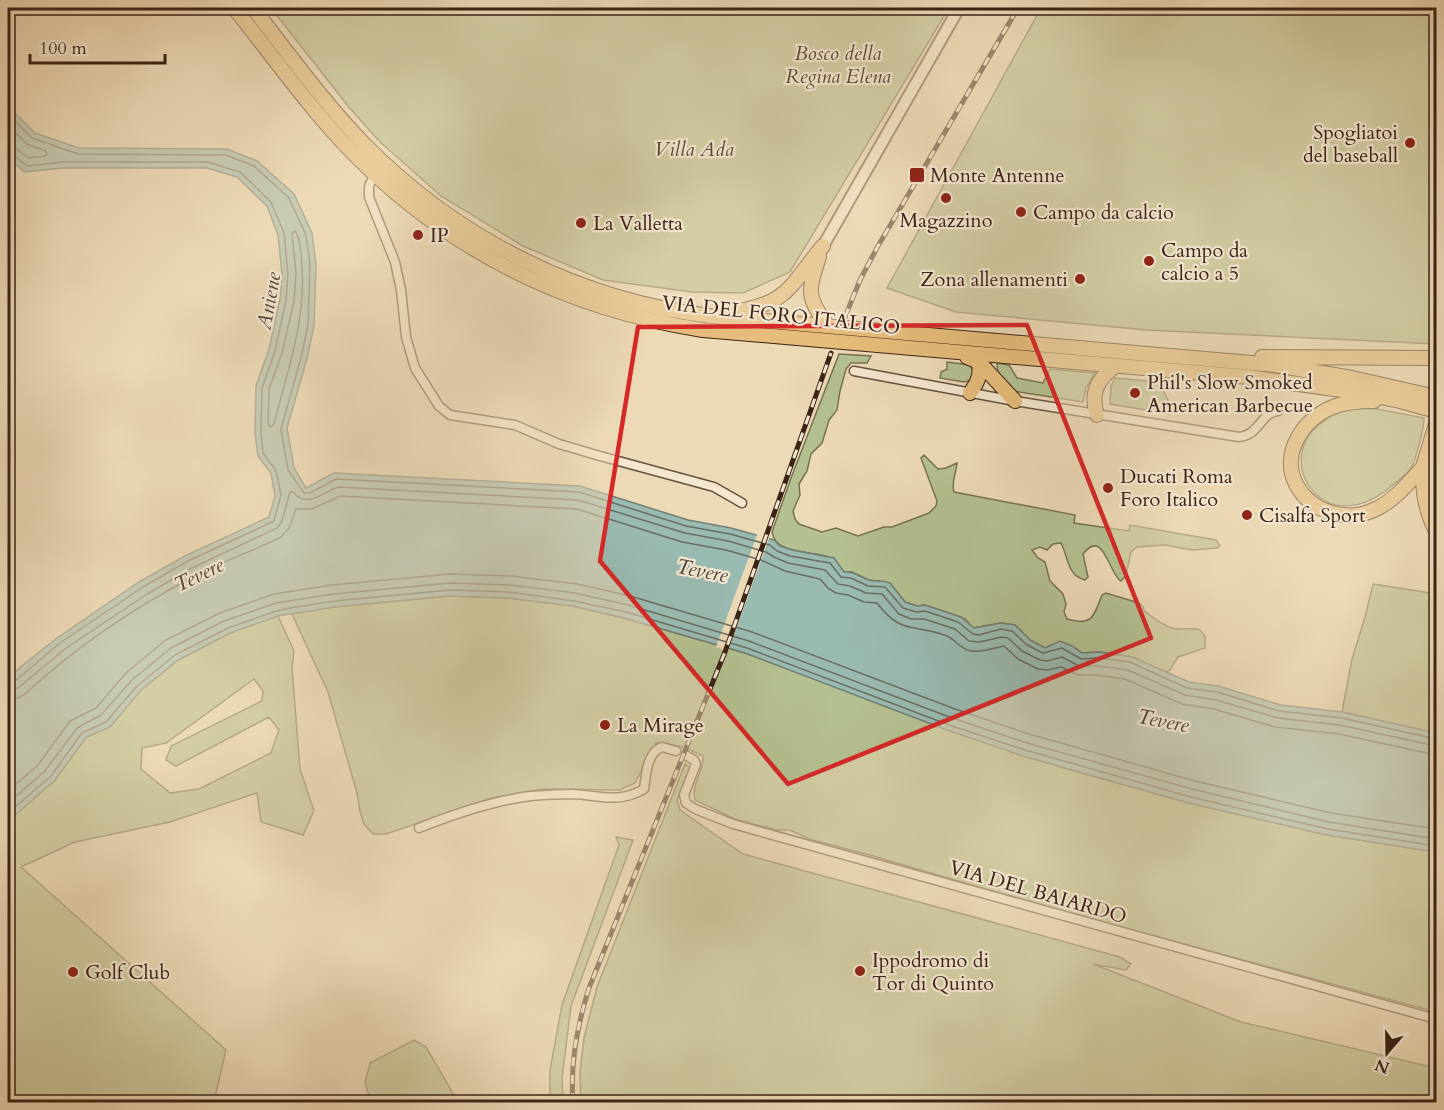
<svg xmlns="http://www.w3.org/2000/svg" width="1444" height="1110" font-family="Cardo,serif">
<rect width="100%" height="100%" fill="#ecd9b5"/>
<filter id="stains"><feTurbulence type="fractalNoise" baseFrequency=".00333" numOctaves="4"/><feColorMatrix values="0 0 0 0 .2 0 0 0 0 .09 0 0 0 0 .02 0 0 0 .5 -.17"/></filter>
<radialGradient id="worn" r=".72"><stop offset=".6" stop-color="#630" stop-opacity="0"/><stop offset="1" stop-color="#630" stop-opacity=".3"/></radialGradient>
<!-- green -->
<path fill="#b4c090" stroke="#787253" stroke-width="1.5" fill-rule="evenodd" d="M271 8H949L790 272 743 293 692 292 603 280 523 246 441 196 379 141 348 106Z
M1041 8H1436V344L1147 330 956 312 887 288Z
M839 354 871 356 867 363H851L846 369 840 391 837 410 829 420 822 443 811 454 807 471 799 484 800 495 793 511 795 519 799 524 822 532 836 528 858 536 884 527H892L929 513 936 506 937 501 921 458 924 455 938 469 946 468 957 463C956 475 951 481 954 492L1075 515 1074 523 1129 531 1130 525 1216 540 1220 546 1217 548 1192 550 1165 545 1137 547 1131 552 1126 575 1121 581C1109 575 1104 527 1083 554L1088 577 1085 580C1067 576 1068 556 1061 543L1053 544 1047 550 1040 547 1032 550 1038 558 1045 562 1050 581 1063 594 1066 604 1064 612 1067 619C1093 627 1094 615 1102 595L1106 593 1139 603C1142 604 1143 607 1144 610 1147 614 1166 627 1172 628 1181 631 1190 627 1200 630L1205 636V648L1178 657 1170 670 1166 672 1132 657 1099 652 1082 653 1072 646H1053L1045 648 1030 640 1015 625 1001 623 973 628 965 619 925 605 917 606 905 602 890 583 869 580 852 572H844C839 567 834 559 826 556 809 551 775 554 772 532L791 478Z
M947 362 970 365 973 371 972 380 964 382 940 378 941 372 947 369Z
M997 363 1009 365 1017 378 1043 383 1050 369 1095 373 1086 388 1083 402 1013 391 998 374Z
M1115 378 1159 382 1170 404 1169 414 1110 404 1111 386Z
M1367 407 1424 418C1424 427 1415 465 1409 471 1405 476 1400 479 1395 483 1324 548 1268 457 1324 421 1328 418 1334 413 1339 411 1348 408 1358 408 1367 407Z
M1373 584 1436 594V733L1342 712 1352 659 1365 617Z
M449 596 508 598 573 606 624 618 745 653 1012 752 1074 771 1189 803 1327 835 1436 852V1012L1036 904 870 855 809 839 790 830H777L737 820 695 800C691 783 704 773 703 756 688 748 673 743 656 743L635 783 620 790 542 789 491 798 386 834H373L364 824 360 812 357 793 328 692 292 614 334 607Z
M278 616 294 651 292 668 300 769 314 811 303 835 261 822 257 793 170 822 75 842 21 867 226 1050 214 1102H8V821L55 780 86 737 110 727 140 691 178 660 230 633ZM254 679 263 691 262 701 171 746 166 760 176 766 269 717 279 730 271 753 199 789 170 793 141 769 142 748 166 743Z
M685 764 690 768 677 800 680 810 743 854 1120 957 1131 964 1126 970 1093 964 1241 1022 1436 1068V1102H581L580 1072 584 1038 597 987Z
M616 837 633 840 571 1006 562 1078 563 1102H550V1070L562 1005 619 845Z
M414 1040 426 1047 458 1102H371L365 1083 370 1063Z"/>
<!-- water -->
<path fill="#99bab1" stroke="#737e73" stroke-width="1.5" d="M8 106 35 133 79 148 227 149 257 161 294 194 312 233 316 264 314 325 308 355 287 428 294 468 306 488 334 473 580 486 688 520 731 528 774 540 780 546 792 550 834 558 844 572C855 571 859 577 869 580 876 582 883 580 890 583L905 602 917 606 925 605 961 617 974 628 1001 623 1015 625 1030 640 1045 648 1060 641 1072 646 1082 653 1099 652 1132 657 1189 682 1218 686 1281 705 1342 712 1436 733V852L1327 835 1189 803 1023 756 947 730 745 653 624 618 573 606 508 598 449 596 334 607 278 616 230 633 178 660 140 691 110 727 86 737 55 780 8 821V680L19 668 57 638 139 582 185 556 269 517 275 496 271 473 258 456 255 434 256 386 269 349 280 299 282 274 278 235 267 206 237 177 207 168H63L25 172 8 159Z"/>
<!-- pier -->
<path fill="#ecd9b5" d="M758 532 770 536 728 651 716 647Z"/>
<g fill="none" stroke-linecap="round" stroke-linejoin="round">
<!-- shore -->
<path stroke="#6a6e64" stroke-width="1.5" d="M8 114 32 138 78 154 226 155 254 166 289 198 306 235 310 265 308 324 302 354 281 429 288 470 304 493H310L336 479 579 492 686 526 730 534 770 545 777 551 790 556 830 563 841 577 851 578 868 586 885 587 903 608 916 612 925 611 958 622 973 634 979 635 1001 629 1012 631 1027 645 1043 653 1062 648 1081 659 1098 658 1130 662 1187 688 1217 692 1279 711 1342 718 1436 739
M8 125 27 144 46 151 47 154 45 156 29 158 16 149 8 147
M8 155H13L27 166 63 162H208L240 172 271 202 284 233 288 274 286 300 275 351 262 388 261 433 263 453 276 471 281 495 274 521 188 561 143 587 60 643 14 682 8 684
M295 231C300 237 300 245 301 253 308 316 289 365 274 424L271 427 268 424 269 389 282 353 294 301 296 273 292 234Z
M8 691 18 688 65 649 147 594 192 568 277 528 282 521 290 492H293C307 509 322 493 338 487L578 500 685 533 728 541 766 552 774 557 788 563 825 570 838 584 850 586 866 593 882 594 899 614 911 619H924L955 629 969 641 979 642 1002 637 1008 638 1022 651 1040 660 1047 661 1062 657 1079 666H1097L1128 670 1185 695 1216 700 1278 718 1340 725 1436 746
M8 700 15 699 24 695C73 649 136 606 197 575 224 561 253 551 281 537L289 528 296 509H312L340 496 577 509 682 542 726 550 761 560 785 571 820 579 828 588 836 593 848 595 864 602 877 603C902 636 914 623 947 636 956 640 960 649 971 651 982 653 993 648 1004 646L1018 659 1038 669 1048 670 1061 667 1078 675H1096L1125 679 1182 704 1214 709 1275 727 1339 734 1436 755
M8 791 38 765 70 721 96 708 126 673 166 640 220 613 274 594 332 585 450 574 511 576 577 584 630 596 752 632 955 709 1029 734 1195 781 1331 813 1436 829
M8 803 45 771 77 728 101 715 132 680 171 648 224 621 276 603 333 594 450 583 510 585 575 593 628 605 749 641 952 718 1027 743 1192 789 1329 822 1436 839
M8 813 51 776 82 733 106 722 137 686 175 655 228 628 276 611 291 608 334 601 450 590 509 592 574 601 626 612 747 648 949 725 1025 750 1191 797 1328 829 1436 846"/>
<defs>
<path id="minor" d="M375 174 369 186V197L395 262 401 290 406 337 415 368 439 406 450 415 515 425 559 444 600 456 714 487 742 503
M854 371 1015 401 1239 437C1260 435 1261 412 1278 411
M687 756 694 760 696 764 684 795 686 803 695 809 733 824 1436 1019
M419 828C454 814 492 801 530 796 544 795 558 794 572 794 600 795 618 804 644 789 646 775 647 752 662 747L676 751"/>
<path id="tertiary" d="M823 246 959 8"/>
<path id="primary" d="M1423 467 1436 424"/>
<path id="trunk" d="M234 8C273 56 309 108 352 152 449 251 567 309 703 330L1248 377 1349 391 1400 401 1436 411
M253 8C289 54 324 103 365 145 458 239 579 300 710 316L1275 365 1352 378 1436 397
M819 257C808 291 806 297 828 326
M729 313C790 303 787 289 823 246
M967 357 979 362 1015 401
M1262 357 1436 358
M970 393C978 382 981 375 979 362
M1374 401C1360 401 1346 402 1333 407 1304 418 1280 453 1296 484 1311 513 1348 523 1376 509 1395 500 1409 482 1423 467
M1097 415C1090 393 1097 380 1115 366
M1423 467C1422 490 1425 510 1436 531"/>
</defs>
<!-- minor casing -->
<use href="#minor" stroke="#67503e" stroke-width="11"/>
<!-- tertiary casing -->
<use href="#tertiary" stroke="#67503e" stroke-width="14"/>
<!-- primary casing -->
<use href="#primary" stroke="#3b2316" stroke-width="16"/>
<!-- trunk casing -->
<use href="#trunk" stroke="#3b2316" stroke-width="16"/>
<!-- minor -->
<use href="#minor" stroke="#f3e6cf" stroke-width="8"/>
<!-- tertiary -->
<use href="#tertiary" stroke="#f3e6cf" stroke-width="10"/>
<!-- primary -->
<use href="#primary" stroke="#e6bc7a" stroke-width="14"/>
<!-- trunk -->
<use href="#trunk" stroke="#e6bc7a" stroke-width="14"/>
<defs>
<path id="rail" d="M845 317 860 280 878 246 1018 8
M573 1102C570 1063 577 1026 589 988L725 652 831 353"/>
</defs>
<!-- rail casing -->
<use href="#rail" stroke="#3b2316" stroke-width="5"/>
<!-- rail -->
<use href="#rail" stroke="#f3e6cf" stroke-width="3" stroke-dasharray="9" stroke-linecap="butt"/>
</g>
<!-- marked area -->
<path d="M0 0H1444V1110H0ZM1027 325 1151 638 788 784 600 561 638 327Z" fill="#ecd9b5" fill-opacity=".55" fill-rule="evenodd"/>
<path fill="none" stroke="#d62828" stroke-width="4.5" stroke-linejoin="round" d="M1027 325 1151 638 788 784 600 561 638 327Z"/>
<!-- markers -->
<g fill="#8f2418" stroke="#f3e6cf" stroke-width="2">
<circle cx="1410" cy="143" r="6"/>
<rect x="909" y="167" width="16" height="16" rx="3"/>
<circle cx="946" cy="198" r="6"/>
<circle cx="1021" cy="212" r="6"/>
<circle cx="581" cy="223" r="6"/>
<circle cx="418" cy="235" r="6"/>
<circle cx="1149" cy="261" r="6"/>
<circle cx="1080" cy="279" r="6"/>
<circle cx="1135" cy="393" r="6"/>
<circle cx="1108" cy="488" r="6"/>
<circle cx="1247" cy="515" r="6"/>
<circle cx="605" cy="725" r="6"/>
<circle cx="860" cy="971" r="6"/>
<circle cx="73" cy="972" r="6"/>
</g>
<g text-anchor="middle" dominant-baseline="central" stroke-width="4.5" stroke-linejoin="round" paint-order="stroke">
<!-- park labels -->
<g font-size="20" font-style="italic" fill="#594a34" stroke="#f3e6cf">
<text x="838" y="53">Bosco della<tspan x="838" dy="23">Regina Elena</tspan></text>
<text x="694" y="149">Villa Ada</text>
</g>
<!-- poi labels -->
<g font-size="20" fill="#3b2316" stroke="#f3e6cf" text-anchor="start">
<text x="1398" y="132" text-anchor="end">Spogliatoi<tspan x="1398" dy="23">del baseball</tspan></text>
<text x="930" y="175">Monte Antenne</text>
<text x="1033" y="212">Campo da calcio</text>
<text x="946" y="220" text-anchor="middle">Magazzino</text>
<text x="593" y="223">La Valletta</text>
<text x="430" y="235">IP</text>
<text x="1161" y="250">Campo da<tspan x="1161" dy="23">calcio a 5</tspan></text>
<text x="1068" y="279" text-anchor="end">Zona allenamenti</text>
<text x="1147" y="382">Phil's Slow Smoked<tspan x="1147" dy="23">American Barbecue</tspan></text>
<text x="1120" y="476">Ducati Roma<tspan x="1120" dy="23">Foro Italico</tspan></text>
<text x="1259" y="515">Cisalfa Sport</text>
<text x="617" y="725">La Mirage</text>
<text x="872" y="960">Ippodromo di<tspan x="872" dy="23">Tor di Quinto</tspan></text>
<text x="85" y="972">Golf Club</text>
</g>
<!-- street labels -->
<g font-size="20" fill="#3b2316" stroke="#f3e6cf">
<text transform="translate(781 315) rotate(6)">VIA DEL FORO ITALICO</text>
<text transform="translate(1038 892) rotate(16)">VIA DEL BAIARDO</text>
</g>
<!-- water labels -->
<g font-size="21" font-style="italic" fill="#52493d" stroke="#f3e6cf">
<text transform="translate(269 301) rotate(-80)">Aniene</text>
<text transform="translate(702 571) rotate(11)">Tevere</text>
<text transform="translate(199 575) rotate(-26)">Tevere</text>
<text transform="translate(1163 721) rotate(11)">Tevere</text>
</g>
</g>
<!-- margin -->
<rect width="1444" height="1110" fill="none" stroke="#ecd9b5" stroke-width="30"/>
<rect x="9" y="9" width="1426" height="1092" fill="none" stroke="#3b2316" stroke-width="3"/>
<rect x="15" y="15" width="1414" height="1080" fill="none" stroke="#3b2316" stroke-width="1.5"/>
<!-- north arrow -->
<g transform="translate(1387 1053) rotate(200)" stroke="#f3e6cf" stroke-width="4.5" paint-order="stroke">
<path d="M0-4.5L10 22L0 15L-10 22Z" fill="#3b2316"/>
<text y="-9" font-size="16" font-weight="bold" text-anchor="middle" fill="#3b2316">N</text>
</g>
<!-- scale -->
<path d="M30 54v9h135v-9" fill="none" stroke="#3b2316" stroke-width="3"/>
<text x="39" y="54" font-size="18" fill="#3b2316" stroke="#f3e6cf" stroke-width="4.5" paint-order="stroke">100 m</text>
<rect width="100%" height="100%" filter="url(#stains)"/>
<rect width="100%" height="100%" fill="url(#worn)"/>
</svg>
